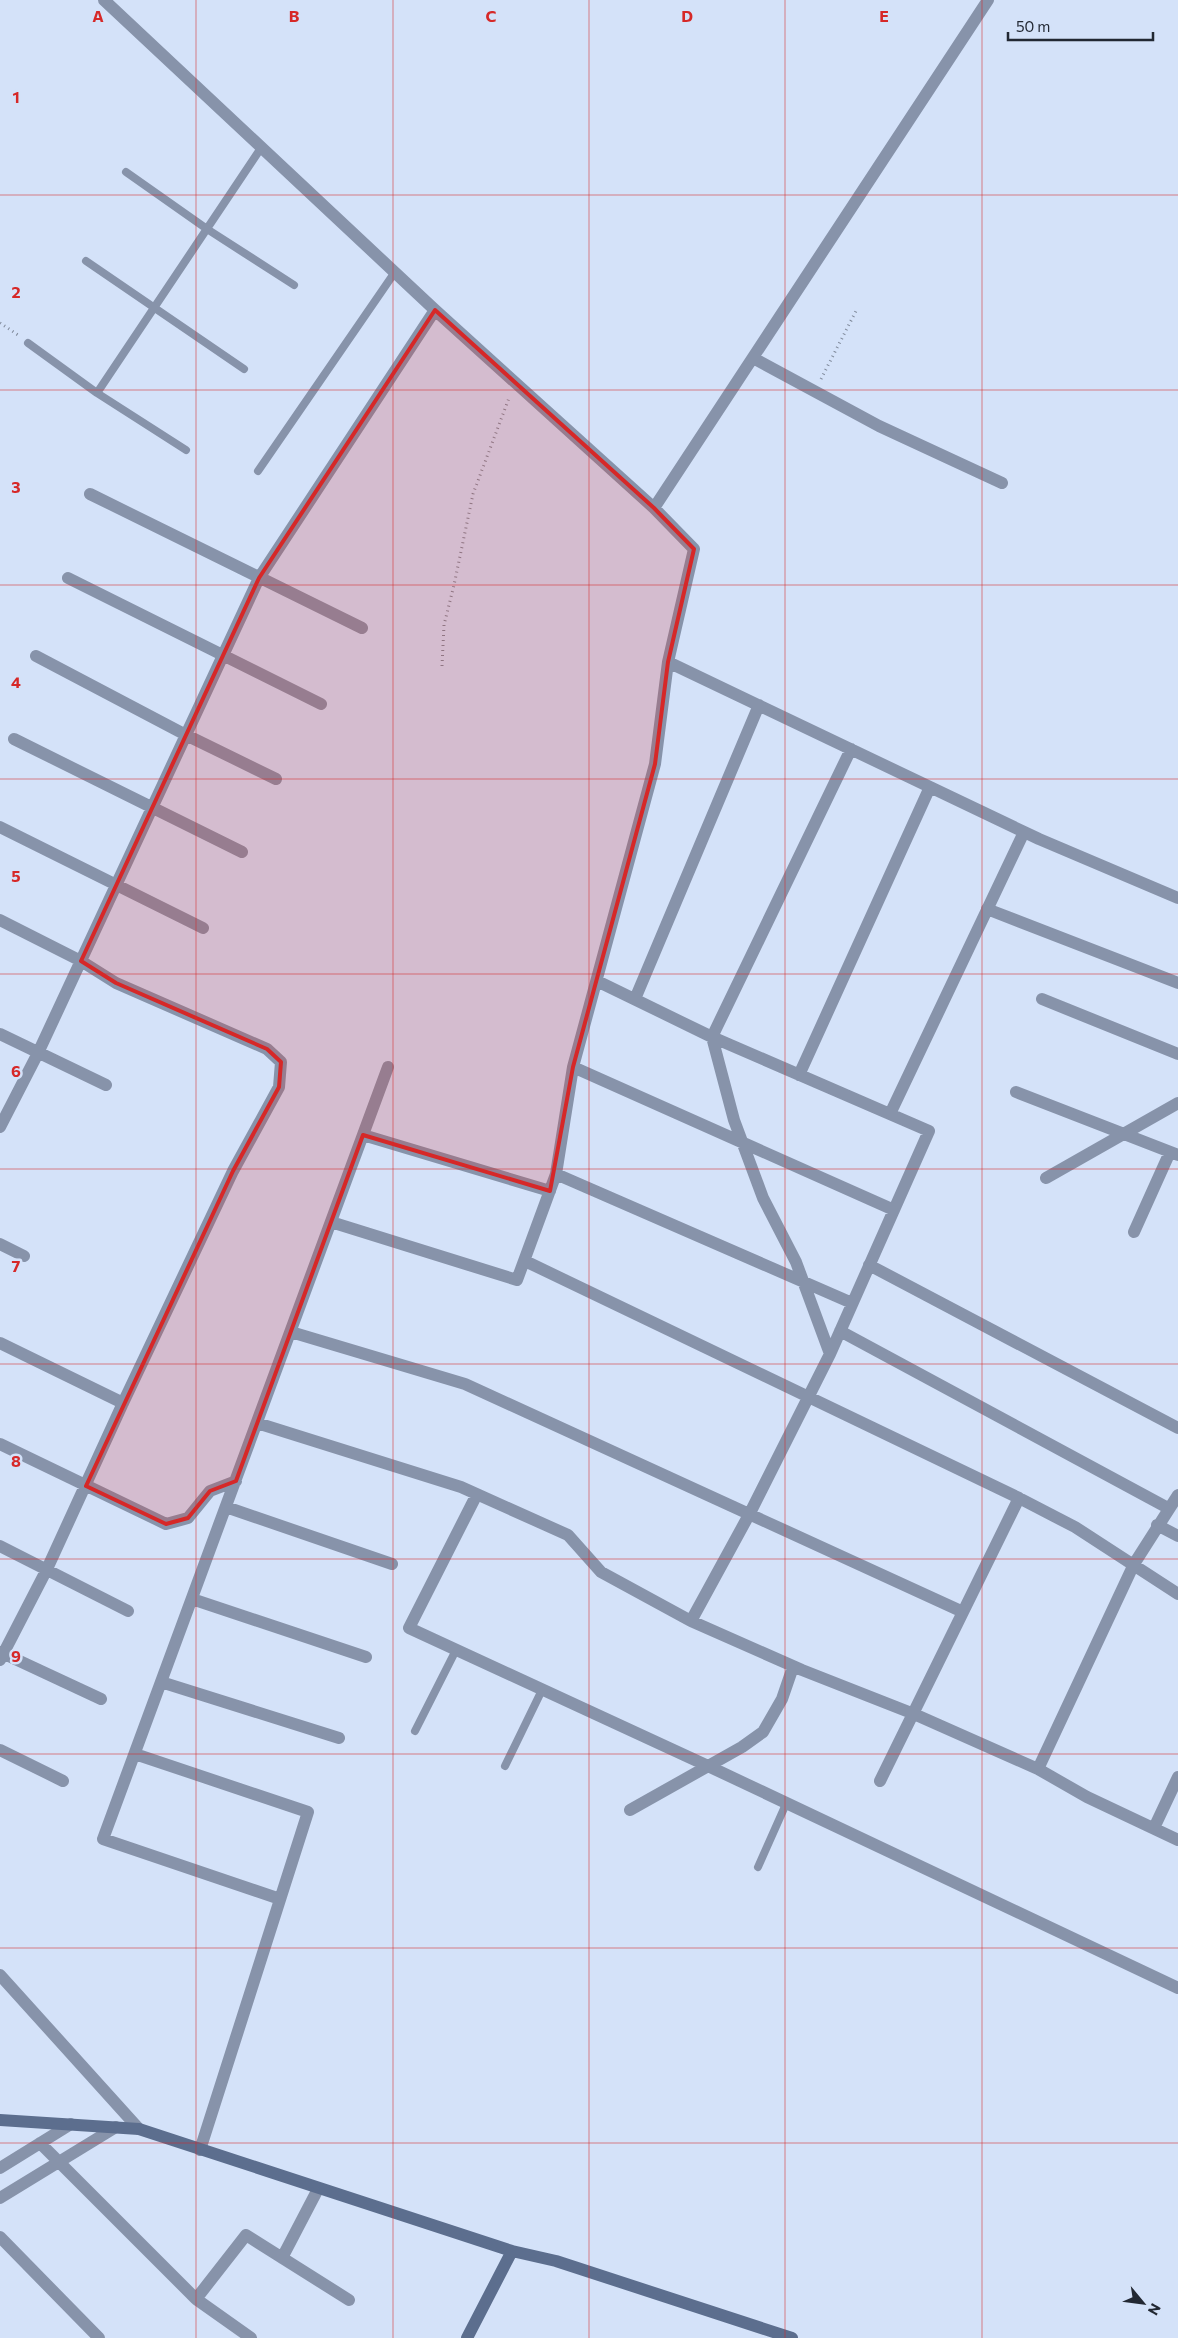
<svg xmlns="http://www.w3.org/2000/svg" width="1178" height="2338" font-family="Commissioner,sans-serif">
<rect width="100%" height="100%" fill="#d4e2f9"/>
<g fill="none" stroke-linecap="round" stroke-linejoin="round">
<!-- path -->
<path stroke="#7f899a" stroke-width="3" stroke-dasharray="1 4" stroke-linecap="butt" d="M0 323 18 335
M821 379 857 309
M442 666 444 625 454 585 473 494 509 398"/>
<!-- lane -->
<path stroke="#8793aa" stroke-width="8" d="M126 172 207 229 294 285
M86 261 244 369
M28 343 97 393 186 450
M97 393 261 148
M258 471 395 272
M415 1731 456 1650
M505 1766 542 1690
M758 1867 786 1804"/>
<!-- street -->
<path stroke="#8793aa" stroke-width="12" d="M104 0 435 310 654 508 694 549 668 662 655 764 573 1067 556 1174 517 1280 331 1222
M753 358 879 426 1002 483
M90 494 362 628
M654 508 988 0
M68 578 321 704
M36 656 186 735 276 779
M668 662 1039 839 1178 898
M14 739 242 852
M0 827 203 928
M987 909 1178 983
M0 920 81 961 116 983 267 1049 281 1062 279 1087 233 1171 123 1403 47 1569 0 1660
M597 981 712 1037 929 1131 830 1354 750 1513 691 1621
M635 999 759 705
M1042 999 1178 1054
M0 1034 106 1085
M573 1067 894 1210
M799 1075 930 787
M1016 1092 1178 1155
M890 1114 1024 832
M0 1127 38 1053 259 578 435 310
M363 1135 550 1191
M556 1174 852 1303
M1046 1178 1178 1103
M1134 1232 1170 1152
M0 1244 24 1256
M525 1261 1019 1498 1075 1527 1178 1594
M869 1265 1178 1428
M840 1331 1168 1508
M291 1332 465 1384 963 1612
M0 1343 123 1403
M830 1354 796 1262 763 1198 734 1120 712 1037 851 749
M257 1423 461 1487 568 1535 601 1572 691 1621 802 1670 914 1714 1038 1769 1087 1797 1178 1840
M0 1444 166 1524 188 1518 210 1491 236 1481
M477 1494 409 1628 708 1766 1178 1988
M226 1507 392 1564
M1157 1525 1178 1536
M0 1546 128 1611
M192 1599 366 1657
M0 1652 101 1699
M161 1682 339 1738
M0 1750 63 1781
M135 1754 308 1812 200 2150
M1038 1769 1134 1564 1178 1495
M880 1781 1019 1498
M630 1810 742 1747 763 1732 782 1699 793 1667
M1154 1828 1178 1777
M280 1899 103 1839 388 1067
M0 1975 139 2129
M40 2143 196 2299 251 2338
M0 2168 71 2124
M0 2198 116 2127
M0 2237 99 2338
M282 2258 318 2189
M196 2299 246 2235 349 2300"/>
<!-- secondary -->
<path stroke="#5c6e8e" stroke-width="12" d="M0 2120 139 2129 512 2251 556 2261 792 2338
M467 2338 512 2251"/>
</g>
<!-- marked area -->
<path fill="#d62828" fill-opacity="0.2" stroke="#d62828" stroke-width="4" stroke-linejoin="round" d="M435 310 654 508 694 549 668 662 655 764 573 1067 550 1191 363 1135 236 1481 210 1491 188 1518 166 1524 86 1486 233 1171 279 1087 281 1062 267 1049 116 983 81 961 259 578Z"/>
<!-- grid -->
<path fill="none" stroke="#d62828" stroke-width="1" stroke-opacity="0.55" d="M196 0V2338M393 0V2338M589 0V2338M785 0V2338M982 0V2338M0 195H1178M0 390H1178M0 585H1178M0 779H1178M0 974H1178M0 1169H1178M0 1364H1178M0 1559H1178M0 1754H1178M0 1948H1178M0 2143H1178"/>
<g font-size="16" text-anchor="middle" font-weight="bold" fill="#d62828" stroke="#d4e2f9" stroke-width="5" stroke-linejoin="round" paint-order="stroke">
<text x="98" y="22">A</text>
<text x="294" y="22">B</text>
<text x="491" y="22">C</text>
<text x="687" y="22">D</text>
<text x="884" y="22">E</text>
<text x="16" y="103">1</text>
<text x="16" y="298">2</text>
<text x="16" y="493">3</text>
<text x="16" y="688">4</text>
<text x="16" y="882">5</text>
<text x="16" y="1077">6</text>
<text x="16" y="1272">7</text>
<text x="16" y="1467">8</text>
<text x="16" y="1662">9</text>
</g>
<!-- north arrow -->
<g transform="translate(1143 2303) rotate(119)" stroke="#d4e2f9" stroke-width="4" paint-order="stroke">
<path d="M0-4L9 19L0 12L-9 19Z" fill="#222833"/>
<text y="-8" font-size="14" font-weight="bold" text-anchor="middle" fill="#222833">N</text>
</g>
<!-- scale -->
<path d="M1008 32v8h145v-8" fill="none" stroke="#222833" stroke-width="2.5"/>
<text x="1016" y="32" font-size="15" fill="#222833" stroke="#d4e2f9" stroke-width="4" paint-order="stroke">50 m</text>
</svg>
